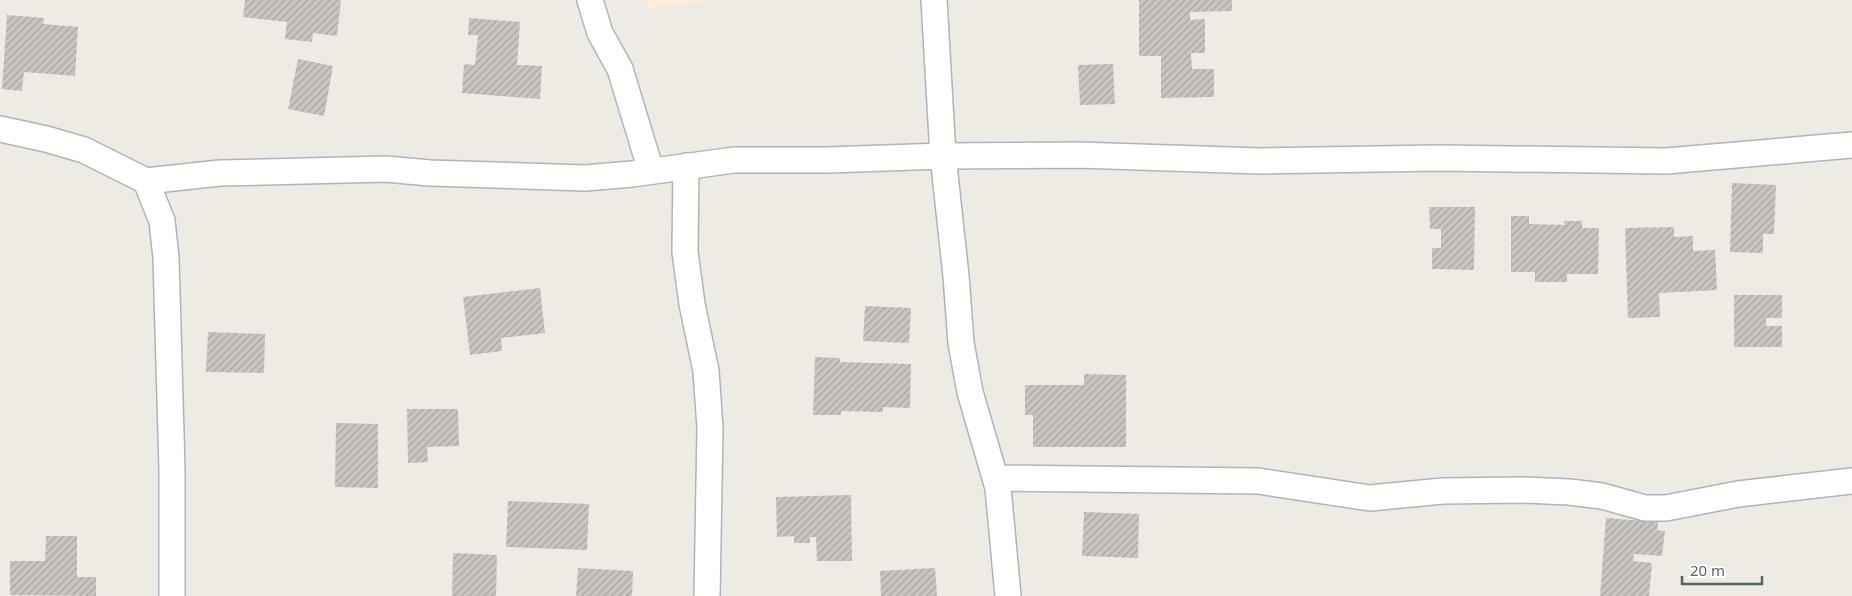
<svg xmlns="http://www.w3.org/2000/svg" width="1852" height="596" font-family="'Noto Sans',sans-serif">
<defs>
<pattern id="building-hatch" width="6" height="6" patternUnits="userSpaceOnUse" patternTransform="scale(1.25)"><rect width="6" height="6" fill="#cac5c1"/><path d="M-1 1l2-2M0 6l6-6M5 7l2-2" fill="none" stroke="#a7a3a0"/></pattern>
</defs>
<rect width="100%" height="100%" fill="#eeeae4"/>
<!-- commercial -->
<path fill="#fdedda" d="M647 0H715L648 8Z"/>
<!-- building -->
<path fill="url(#building-hatch)" d="M245 0H341L337 36 313 33 312 42 285 39 287 22 243 17Z
M1139 0H1232V11L1190 12V20L1205 19V53H1191L1192 69H1214V97L1161 98V56H1139Z
M7 15 44 18 43 24 78 27 75 76 24 72 22 91 2 89Z
M469 18 520 22 517 65 542 66 540 99 462 93 464 64 475 65 478 35H468Z
M298 59 333 66 324 116 288 109Z
M1113 64 1115 104 1080 105 1078 65Z
M1732 183 1776 185 1774 234H1763V253L1730 252Z
M1429 207H1475L1474 270 1432 269V248H1441V229H1430Z
M1511 216H1529V224L1565 225 1564 221H1582V228H1599L1598 274H1567V282H1535V272H1511Z
M1674 227V237L1693 236V251L1715 250 1717 290 1659 293 1660 317 1628 318 1625 228Z
M540 288 545 333 501 338 502 351 470 355 463 297Z
M1734 295H1782V318H1766V326H1782V347H1734Z
M865 306 911 308 909 343 863 341Z
M208 332 265 334 264 373 206 372Z
M815 357 840 358V362L911 364 910 408 883 407V412L841 411V415H813Z
M1084 374 1126 375V447H1033V415H1025V385H1084Z
M407 409H458L459 446 427 447 428 462 408 463Z
M336 423 378 424V488L335 487Z
M851 495 852 561H817L816 537H810V543H794V536L777 537 776 497Z
M508 501 589 504 587 550 506 547Z
M1084 512 1139 514 1138 558 1082 556Z
M1606 518 1658 522 1657 530 1665 531 1662 556 1634 554 1633 561 1652 563 1649 596H1600Z
M46 536H77V577H96V596L10 595V561H45Z
M453 553 497 555 496 596H452Z
M578 568 633 571 632 596H576Z
M935 568 937 596H881L880 571Z"/>
<g fill="none" stroke-linecap="round" stroke-linejoin="round">
<defs>
<path id="minor" d="M590 0 600 33 620 69 651 171
M934 0 943 156 956 276 961 343 970 392 998 488 1008 596
M0 129 46 139 84 150 146 181 220 173 386 169 430 173 585 178 632 174 734 160H828L943 156 1079 155 1260 161 1439 158 1666 161 1852 145
M686 166 685 252 692 304 706 371 710 428 707 596
M146 181 162 221 166 258 172 470V596
M995 478 1258 481 1370 498 1443 491 1523 490 1569 492 1602 496 1645 508H1666L1738 494 1852 481"/>
</defs>
<!-- minor casing -->
<use href="#minor" stroke="#b0b4b7" stroke-width="28"/>
<!-- minor -->
<use href="#minor" stroke="#fff" stroke-width="25"/>
</g>
<!-- scale -->
<path d="M1682 576v8h80v-8" fill="none" stroke="#5c6265" stroke-width="2.5"/>
<text x="1690" y="576" font-size="15" fill="#5c6265" stroke="#ffffff" stroke-width="4" paint-order="stroke">20 m</text>
</svg>
